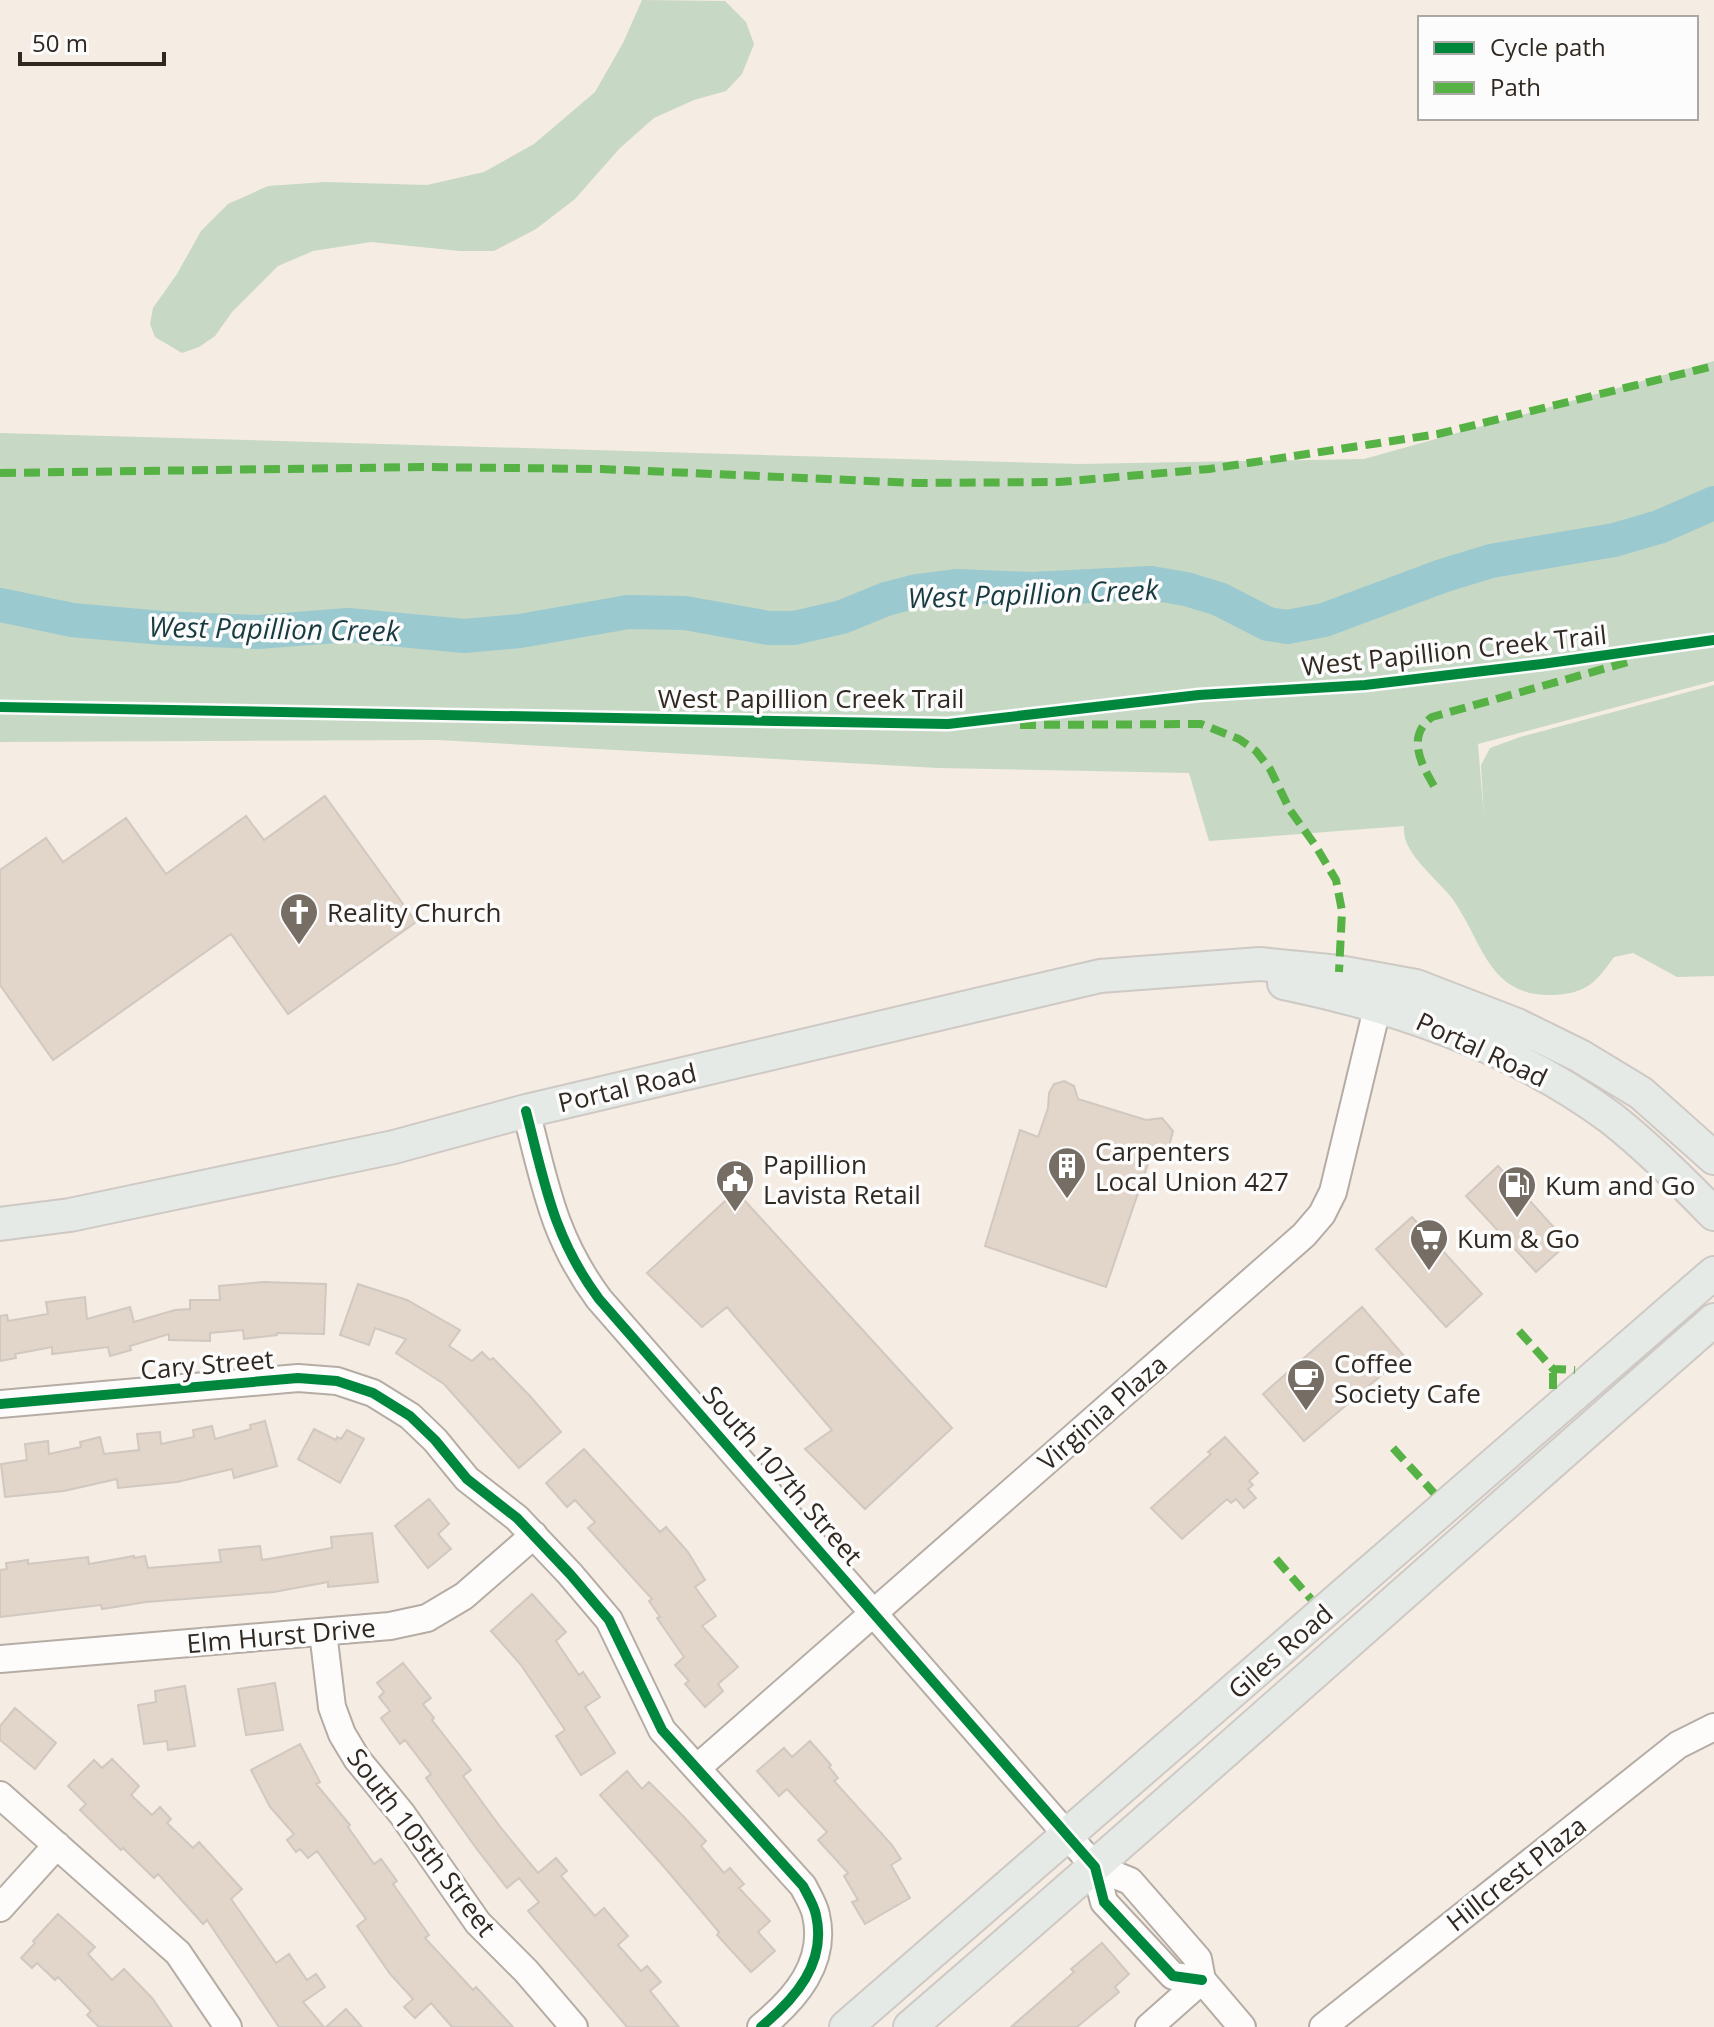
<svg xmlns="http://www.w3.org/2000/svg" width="1714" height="2027" font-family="'Open Sans',sans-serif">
<rect width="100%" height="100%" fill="#f5ece3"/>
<!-- green -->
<path fill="#c7d8c4" d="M642 0 725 1 746 22 754 44 742 74 726 91 694 100 654 118 620 148 575 199 536 229 494 251H460L371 242 313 251 278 266 232 312 215 336 199 347 182 353 155 337 150 324 153 308 177 274 201 231 228 204 268 186 325 182 427 185 484 172 534 144 595 92 623 43Z
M1714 361V681L1478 744 1484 819 1481 765 1490 748 1520 737 1714 685V976L1677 977 1633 953 1614 957C1596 982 1587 993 1555 995 1489 998 1484 945 1454 901 1439 879 1401 854 1404 826L1209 841 1189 773 938 768 438 740 0 742V433L1079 464 1364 459Z"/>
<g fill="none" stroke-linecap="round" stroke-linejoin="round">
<!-- river -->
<path stroke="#9bc9d0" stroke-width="34" d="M0 605 72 620 162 628 258 632 348 625 464 636 520 631 628 612 685 613 769 628H794L842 617 886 599 917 591 956 586 1032 589 1151 583 1186 589 1219 599 1268 624 1287 627 1324 620 1442 576 1491 561 1614 540 1659 527 1714 503"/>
</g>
<!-- building -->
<path fill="#e2d5ca" stroke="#d1c8c0" stroke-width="2" d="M325 796 416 922 288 1014 231 934 53 1060 0 985V870L46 838 63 862 126 818 166 874 246 816 264 840Z
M1064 1081 1074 1086 1078 1099 1146 1120 1162 1118 1173 1131 1169 1146 1151 1155 1106 1287 985 1246 1020 1130 1038 1137 1048 1108 1049 1093 1054 1084Z
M1498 1166 1568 1243 1536 1272 1466 1196Z
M736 1191 952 1428 865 1509 805 1449 832 1430 727 1307 702 1327 647 1273Z
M1412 1217 1482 1294 1446 1327 1376 1249Z
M263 1282 326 1284 324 1334 277 1333V1335L244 1339 243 1330 210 1333V1341L169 1340V1334L130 1346 131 1350 110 1356 108 1347 52 1354V1347L15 1354 16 1358 0 1361V1316L7 1315 8 1321 48 1314 46 1302 85 1297 87 1319 130 1307 134 1322 175 1310 190 1309V1300H220L219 1286Z
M358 1284 407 1300 460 1330 449 1346 472 1361 482 1352 490 1360 493 1358 530 1396 561 1432 519 1468 444 1384 396 1353 406 1339 375 1328 369 1345 340 1335Z
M1362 1307 1404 1356 1304 1441 1263 1394Z
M265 1421 277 1466 234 1478 232 1469 177 1482 118 1488 117 1479 64 1491 5 1497 1 1464 27 1460 25 1444 48 1441 49 1454 81 1447 80 1442 100 1437 104 1454 139 1450 137 1434 160 1432 161 1444 194 1437 193 1430 212 1426 215 1439 251 1429 250 1425Z
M314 1429 336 1440 337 1437 341 1439 347 1430 364 1439 340 1483 298 1459Z
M1225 1437 1258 1473 1249 1481 1253 1485 1248 1489 1256 1498 1244 1508 1236 1499 1231 1503 1227 1499 1182 1539 1151 1508 1211 1454 1208 1452Z
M584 1449 660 1532 666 1527 688 1552 705 1580 695 1587 716 1616 702 1626 738 1667 718 1684 723 1691 705 1707 685 1684 689 1681 675 1665 684 1657 657 1618 660 1617 649 1601 652 1599 588 1528 595 1522 575 1500 567 1507 546 1483Z
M429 1499 449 1524 438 1534 451 1549 428 1568 395 1526Z
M372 1533 378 1582 328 1587V1582L274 1592 146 1602 102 1609 101 1605 0 1617V1570L7 1569 6 1563 28 1560V1564L88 1557 89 1564 134 1556V1558L145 1556 148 1568 221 1562 219 1550 260 1546 262 1560 332 1548 331 1537Z
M532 1594 566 1632 556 1641 579 1675 583 1672 600 1697 585 1707 615 1753 581 1775 556 1736 565 1730 521 1665 491 1631Z
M403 1663 431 1698 423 1704 434 1718 432 1720 471 1770 463 1776 501 1828 538 1873 556 1858 567 1871 561 1876 595 1916 604 1908 628 1936 618 1945 641 1971 647 1966 661 1982 650 1991 679 2027H627L528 1911 539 1902 519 1878 507 1888 476 1848 426 1778 431 1774 405 1740 400 1744 381 1718 390 1711 379 1697 384 1692 377 1683Z
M275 1683 283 1730 246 1735 238 1689Z
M185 1686 195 1746 168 1750 167 1741 144 1744 138 1705 156 1702 155 1691Z
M15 1708 56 1743 35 1769 0 1740V1726Z
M810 1741 831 1765 829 1767 838 1778 834 1781 892 1845 901 1859 891 1865 910 1898 865 1924 852 1902 858 1900 844 1876 848 1873 818 1840 827 1832 787 1789 779 1796 757 1771 784 1748 792 1757Z
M300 1744 320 1782 316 1784 350 1825 348 1827 374 1864 381 1859 397 1881 393 1884 429 1935 425 1938 473 1990 476 1987 513 2027H452L431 2003 415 2018 404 2007 413 1999 390 1974 357 1926 366 1919 317 1851 308 1858 300 1849 296 1852 287 1840 294 1834 270 1807 251 1770Z
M112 1759 139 1786 131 1795 152 1815 160 1807 171 1819 167 1823 193 1848 199 1842 242 1889 231 1899 276 1963 289 1954 307 1980 316 1974 325 1987 303 2002 324 2027H279L207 1920 203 1924 158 1874 154 1878 123 1848 121 1850 80 1810 86 1804 68 1786 94 1760 102 1768Z
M627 1771 642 1789 649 1782 685 1818 706 1841 701 1846 724 1873 730 1868 744 1884 739 1888 770 1921 758 1932 775 1951 751 1972 717 1935 719 1932 665 1868 600 1795Z
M58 1914 95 1947 88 1954 112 1980 124 1969 152 1998 172 2027H99L87 2015 91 2011 58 1977 55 1980 37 1963 32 1968 21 1958 35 1943 33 1941Z
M1102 1943 1129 1974 1115 1987 1119 1992 1077 2027H1011L1074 1972 1071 1969Z
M346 2009 362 2027H326Z"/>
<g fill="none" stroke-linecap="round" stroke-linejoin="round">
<defs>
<path id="minor" d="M526 1111C545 1184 553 1237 599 1299L1095 1867 1104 1902 1173 1976 1202 1980
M0 1404 298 1378 337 1381 373 1393 410 1416 435 1440 467 1479 517 1518 570 1574 609 1620 662 1730 803 1886C808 1896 814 1905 816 1915 827 1963 795 1999 761 2027
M323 1632 332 1707 342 1734 357 1759 402 1814 478 1923 526 1971 574 2027
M0 1659 390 1626 427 1618 464 1596 534 1535
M697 1768 1304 1235 1322 1214 1333 1192 1382 988
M0 1795 178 1953 228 2027
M1095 1867 1130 1881 1198 1959 1202 1980 1242 2027
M0 1908 57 1845
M1149 2027 1202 1980
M1323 2027 1678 1745 1714 1727"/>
<path id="major" d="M1284 983C1401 1007 1515 1047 1611 1118 1648 1147 1681 1180 1714 1214
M0 1224 70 1215 394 1147 526 1111 1100 976 1260 964 1339 972 1416 986 1517 1025 1580 1056 1641 1093 1714 1158
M846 2027 1714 1273
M910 2027C1180 1794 1445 1555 1714 1320"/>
</defs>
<!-- minor casing -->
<use href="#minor" stroke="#b5ada5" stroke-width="30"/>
<!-- major casing -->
<use href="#major" stroke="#cec9c4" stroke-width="36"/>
<!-- minor -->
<use href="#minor" stroke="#fefcfb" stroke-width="26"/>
<!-- major -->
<use href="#major" stroke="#e5eae6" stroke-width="32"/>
<!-- quiet -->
<path stroke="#56b245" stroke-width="8" stroke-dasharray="16 8" stroke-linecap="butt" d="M0 473 422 467 601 469 916 483 1059 482 1209 469 1438 434 1714 366
M1020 725 1201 724 1239 739 1256 751 1270 769 1290 810 1315 845 1336 880 1342 911 1339 972
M1434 786C1421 764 1406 736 1432 717L1628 662
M1519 1331 1553 1369 1575 1370
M1553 1389V1369
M1393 1448 1434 1493
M1276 1559 1311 1599"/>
<defs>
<path id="cycleway" d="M0 707 948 724 1199 695 1365 685 1542 664 1714 640
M526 1111C545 1184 553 1237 599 1299L1095 1867 1104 1902 1173 1976 1202 1980
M0 1404 298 1378 337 1381 373 1393 410 1416 435 1440 467 1479 517 1518 570 1574 609 1620 662 1730 803 1886C808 1896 814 1905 816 1915 827 1963 795 1999 761 2027"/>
</defs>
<!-- cycleway casing -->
<use href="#cycleway" stroke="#fcfcfc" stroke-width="15"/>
<!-- cycleway -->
<use href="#cycleway" stroke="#00873e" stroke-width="10"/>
</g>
<!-- icons -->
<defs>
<symbol id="church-pin" viewBox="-11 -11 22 30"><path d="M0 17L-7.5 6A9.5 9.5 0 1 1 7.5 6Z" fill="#766d65" stroke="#fcfcfc"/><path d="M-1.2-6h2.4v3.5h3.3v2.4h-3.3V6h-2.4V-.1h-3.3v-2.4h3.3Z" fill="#fff"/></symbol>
<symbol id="building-pin" viewBox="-11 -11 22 30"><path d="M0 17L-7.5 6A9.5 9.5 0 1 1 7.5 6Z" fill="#766d65" stroke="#fcfcfc"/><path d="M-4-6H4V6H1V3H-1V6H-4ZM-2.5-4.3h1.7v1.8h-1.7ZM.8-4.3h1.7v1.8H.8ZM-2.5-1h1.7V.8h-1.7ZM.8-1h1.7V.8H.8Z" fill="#fff"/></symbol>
<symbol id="civic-pin" viewBox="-11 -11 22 30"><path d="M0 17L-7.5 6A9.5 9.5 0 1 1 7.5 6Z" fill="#766d65" stroke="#fcfcfc"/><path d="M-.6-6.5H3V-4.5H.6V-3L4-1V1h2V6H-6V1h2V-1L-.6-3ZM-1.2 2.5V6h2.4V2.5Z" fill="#fff"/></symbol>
<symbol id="fuel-pin" viewBox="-11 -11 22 30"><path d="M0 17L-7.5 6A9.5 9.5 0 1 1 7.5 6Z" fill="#766d65" stroke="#fcfcfc"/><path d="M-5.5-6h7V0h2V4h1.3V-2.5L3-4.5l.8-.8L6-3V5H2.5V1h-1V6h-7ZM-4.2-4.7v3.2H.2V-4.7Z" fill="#fff"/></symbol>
<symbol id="supermarket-pin" viewBox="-11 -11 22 30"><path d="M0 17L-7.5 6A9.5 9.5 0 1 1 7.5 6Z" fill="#766d65" stroke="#fcfcfc"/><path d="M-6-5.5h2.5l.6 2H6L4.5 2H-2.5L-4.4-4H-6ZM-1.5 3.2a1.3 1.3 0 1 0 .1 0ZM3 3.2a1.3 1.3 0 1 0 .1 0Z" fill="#fff"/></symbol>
<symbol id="cafe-pin" viewBox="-11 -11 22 30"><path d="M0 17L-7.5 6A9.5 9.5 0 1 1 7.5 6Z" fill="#766d65" stroke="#fcfcfc"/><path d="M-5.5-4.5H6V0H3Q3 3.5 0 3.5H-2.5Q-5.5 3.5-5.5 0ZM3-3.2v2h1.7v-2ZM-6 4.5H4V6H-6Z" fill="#fff"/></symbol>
</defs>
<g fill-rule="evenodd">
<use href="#church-pin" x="277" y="890" width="44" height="60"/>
<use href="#building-pin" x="1045" y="1144" width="44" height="60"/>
<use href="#civic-pin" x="713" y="1157" width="44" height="60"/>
<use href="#fuel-pin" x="1495" y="1163" width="44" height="60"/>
<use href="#supermarket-pin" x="1407" y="1216" width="44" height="60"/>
<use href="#cafe-pin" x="1284" y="1356" width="44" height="60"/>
</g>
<g text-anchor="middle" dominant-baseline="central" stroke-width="7" stroke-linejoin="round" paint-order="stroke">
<!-- street labels -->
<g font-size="26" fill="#312921" stroke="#fcfcfc">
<text transform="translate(1454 650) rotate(-6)">West Papillion Creek Trail</text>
<text x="811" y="698">West Papillion Creek Trail</text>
<text transform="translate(1482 1049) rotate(25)">Portal Road</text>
<text transform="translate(627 1087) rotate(-13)">Portal Road</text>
<text transform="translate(207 1364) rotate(-5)">Cary Street</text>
<text transform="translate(1102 1412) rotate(-41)">Virginia Plaza</text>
<text transform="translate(783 1475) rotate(49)">South 107th Street</text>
<text transform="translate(281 1635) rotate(-5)">Elm Hurst Drive</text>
<text transform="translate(1280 1651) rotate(-41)">Giles Road</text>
<text transform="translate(422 1842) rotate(53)">South 105th Street</text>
<text transform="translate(1516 1873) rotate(-38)">Hillcrest Plaza</text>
</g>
<!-- poi labels -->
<g font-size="26" fill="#312921" stroke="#fcfcfc" text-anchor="start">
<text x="327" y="912">Reality Church</text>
<text x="1095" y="1151">Carpenters<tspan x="1095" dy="30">Local Union 427</tspan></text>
<text x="763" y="1164">Papillion<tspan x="763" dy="30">Lavista Retail</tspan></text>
<text x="1545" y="1185">Kum and Go</text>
<text x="1457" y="1238">Kum &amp; Go</text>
<text x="1334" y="1363">Coffee<tspan x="1334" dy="30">Society Cafe</tspan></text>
</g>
<!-- water labels -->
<g font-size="28" font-style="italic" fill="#183b41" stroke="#fcfcfc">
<text transform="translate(1033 593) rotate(-2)">West Papillion Creek</text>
<text transform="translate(274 628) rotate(1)">West Papillion Creek</text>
</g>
</g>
<!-- legend -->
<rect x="1418" y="16" width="280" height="104" fill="#fcfcfc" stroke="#aba8a4" stroke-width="2"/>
<rect x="1434" y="42" width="40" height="12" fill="#00873e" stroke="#aba8a4" stroke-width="2"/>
<text x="1490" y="56" font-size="24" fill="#312921">Cycle path</text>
<rect x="1434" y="82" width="40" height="12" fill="#56b245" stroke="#aba8a4" stroke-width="2"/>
<text x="1490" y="96" font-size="24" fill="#312921">Path</text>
<!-- scale -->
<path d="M20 52v12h144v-12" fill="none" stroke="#312921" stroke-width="4"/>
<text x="32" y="52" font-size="24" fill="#312921" stroke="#fcfcfc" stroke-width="6" paint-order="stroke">50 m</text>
</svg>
